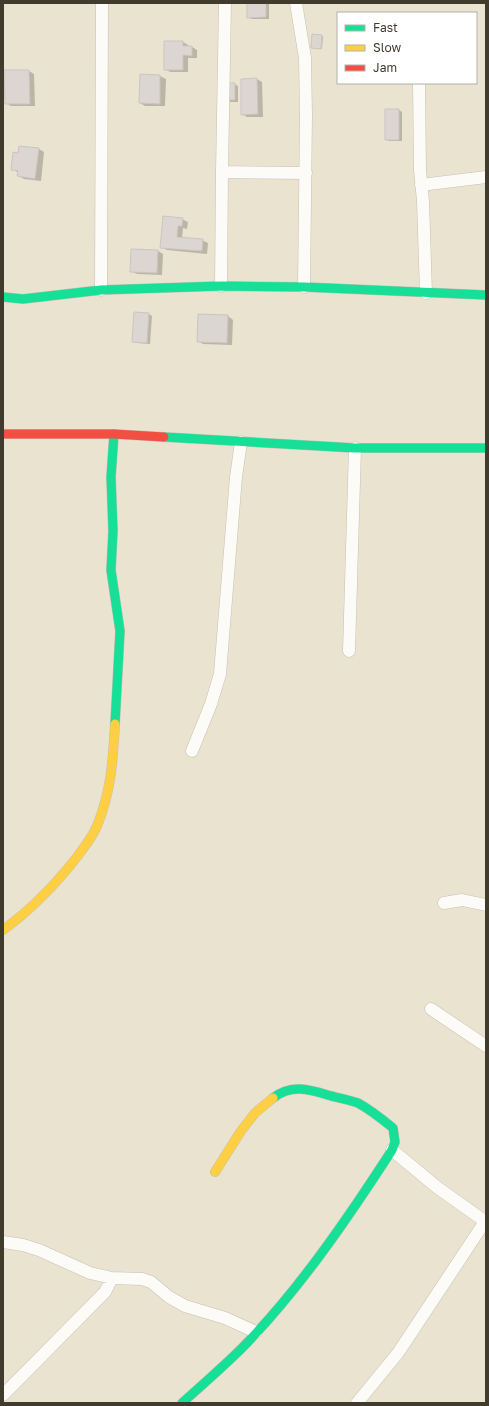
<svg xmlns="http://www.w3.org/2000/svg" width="489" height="1406" font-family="'Golos Text',sans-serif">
<rect width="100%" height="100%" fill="#eae3d0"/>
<!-- shadow -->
<path fill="#0003" d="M248 3H269V19H252L248 17Z
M322 36 323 37 322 49 314 48Z
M183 42 188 45V47H192L197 50V58H188V72H170L165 69Z
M29 71 34 74 35 106H11L6 103Z
M141 76H160L166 79 165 106H145L140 103Z
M257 79 262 82 263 117H247L242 114V80Z
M234 84 238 86V102H230L226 100Z
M399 110 402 112V141H389L386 139Z
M20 147 39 149 44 152 41 181 24 179 19 176V173L12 169 19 154Z
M182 219 188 222 187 229 183 228 182 239 202 240 208 243 207 254 167 250 161 247Z
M158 251 163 254 162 275 137 274 131 271Z
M135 313 149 314 152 316 150 344 137 343 133 341Z
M199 315 228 316 233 320 232 345 203 344 198 341Z"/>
<!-- building -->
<path fill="#dcd6d3" stroke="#cbc4c1" d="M247 3H266V17L247 18Z
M312 34 322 35 321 49 311 48Z
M164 41H183V46H192V56L183 55V70H164Z
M4 70H29L30 104H5Z
M140 74 160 75V104L139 103Z
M257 78 258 114 241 115V79Z
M225 83H235V100H225Z
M385 109H399V140H385Z
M19 146 39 148 35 179 17 176 18 171 11 170 13 152 18 153Z
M163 216 183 218 182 226H178L177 237 203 239 202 251 160 248Z
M131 249 158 250 157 273 130 272Z
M134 312 149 313 147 343 132 342Z
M198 314 228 315 227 343 197 342Z"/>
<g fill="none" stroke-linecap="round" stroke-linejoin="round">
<defs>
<path id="street" d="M296 3 305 58 306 115 304 287
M419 83 420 170 423 201 426 293
M222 172 306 173
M421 185 486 177
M221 286 222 172 225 3
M101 290 102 3
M349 651 355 448
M192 751 211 704 220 674 236 477 241 442
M444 903 462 900 486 905
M431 1009 486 1046
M392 1150 438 1188 486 1222
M3 1242 23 1245 39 1250 90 1273 112 1278 142 1279 151 1282 169 1297 185 1306 225 1318 256 1332
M3 1395 105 1292 112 1278
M357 1403 398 1353 486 1220"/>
<path id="fast" d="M3 297 23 299 101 290 221 286 304 287 486 295
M114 434 111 477 113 531 111 570 120 631 115 724
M164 437 355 448H486
M182 1403C202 1385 223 1367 242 1348 299 1290 348 1218 392 1150L395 1142 393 1128C382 1119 371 1110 358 1103 350 1100 340 1098 331 1096 311 1090 292 1083 273 1098"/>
<path id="slow" d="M3 930C32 909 55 885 77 857 84 847 92 838 97 826 111 792 113 760 115 724
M215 1172 241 1131 255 1113 273 1098"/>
<path id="jam" d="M3 434H114L164 437"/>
</defs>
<!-- street casing -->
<use href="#street" stroke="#c6c0b2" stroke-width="13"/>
<!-- fast casing -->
<use href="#fast" stroke="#c6c0b2" stroke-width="10"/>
<!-- slow casing -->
<use href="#slow" stroke="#c6c0b2" stroke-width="10"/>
<!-- jam casing -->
<use href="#jam" stroke="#c6c0b2" stroke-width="10"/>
<!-- street -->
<use href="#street" stroke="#fcfbf8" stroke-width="12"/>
<!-- fast -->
<use href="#fast" stroke="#16e098" stroke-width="9"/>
<!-- slow -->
<use href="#slow" stroke="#ffcf43" stroke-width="9"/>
<!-- jam -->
<use href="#jam" stroke="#f24e42" stroke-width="9"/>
</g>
<!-- border -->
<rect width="489" height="1406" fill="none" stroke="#413b2e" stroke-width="8"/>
<!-- legend -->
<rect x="337" y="12" width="140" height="72" fill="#ffffff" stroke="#b3b1ab"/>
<rect x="345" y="25" width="20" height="6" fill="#16e098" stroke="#b3b1ab"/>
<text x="373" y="32" font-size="12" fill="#413b2e">Fast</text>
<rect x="345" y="45" width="20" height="6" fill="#ffcf43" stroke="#b3b1ab"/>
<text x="373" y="52" font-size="12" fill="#413b2e">Slow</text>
<rect x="345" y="65" width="20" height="6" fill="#f24e42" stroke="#b3b1ab"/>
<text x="373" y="72" font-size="12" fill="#413b2e">Jam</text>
</svg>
